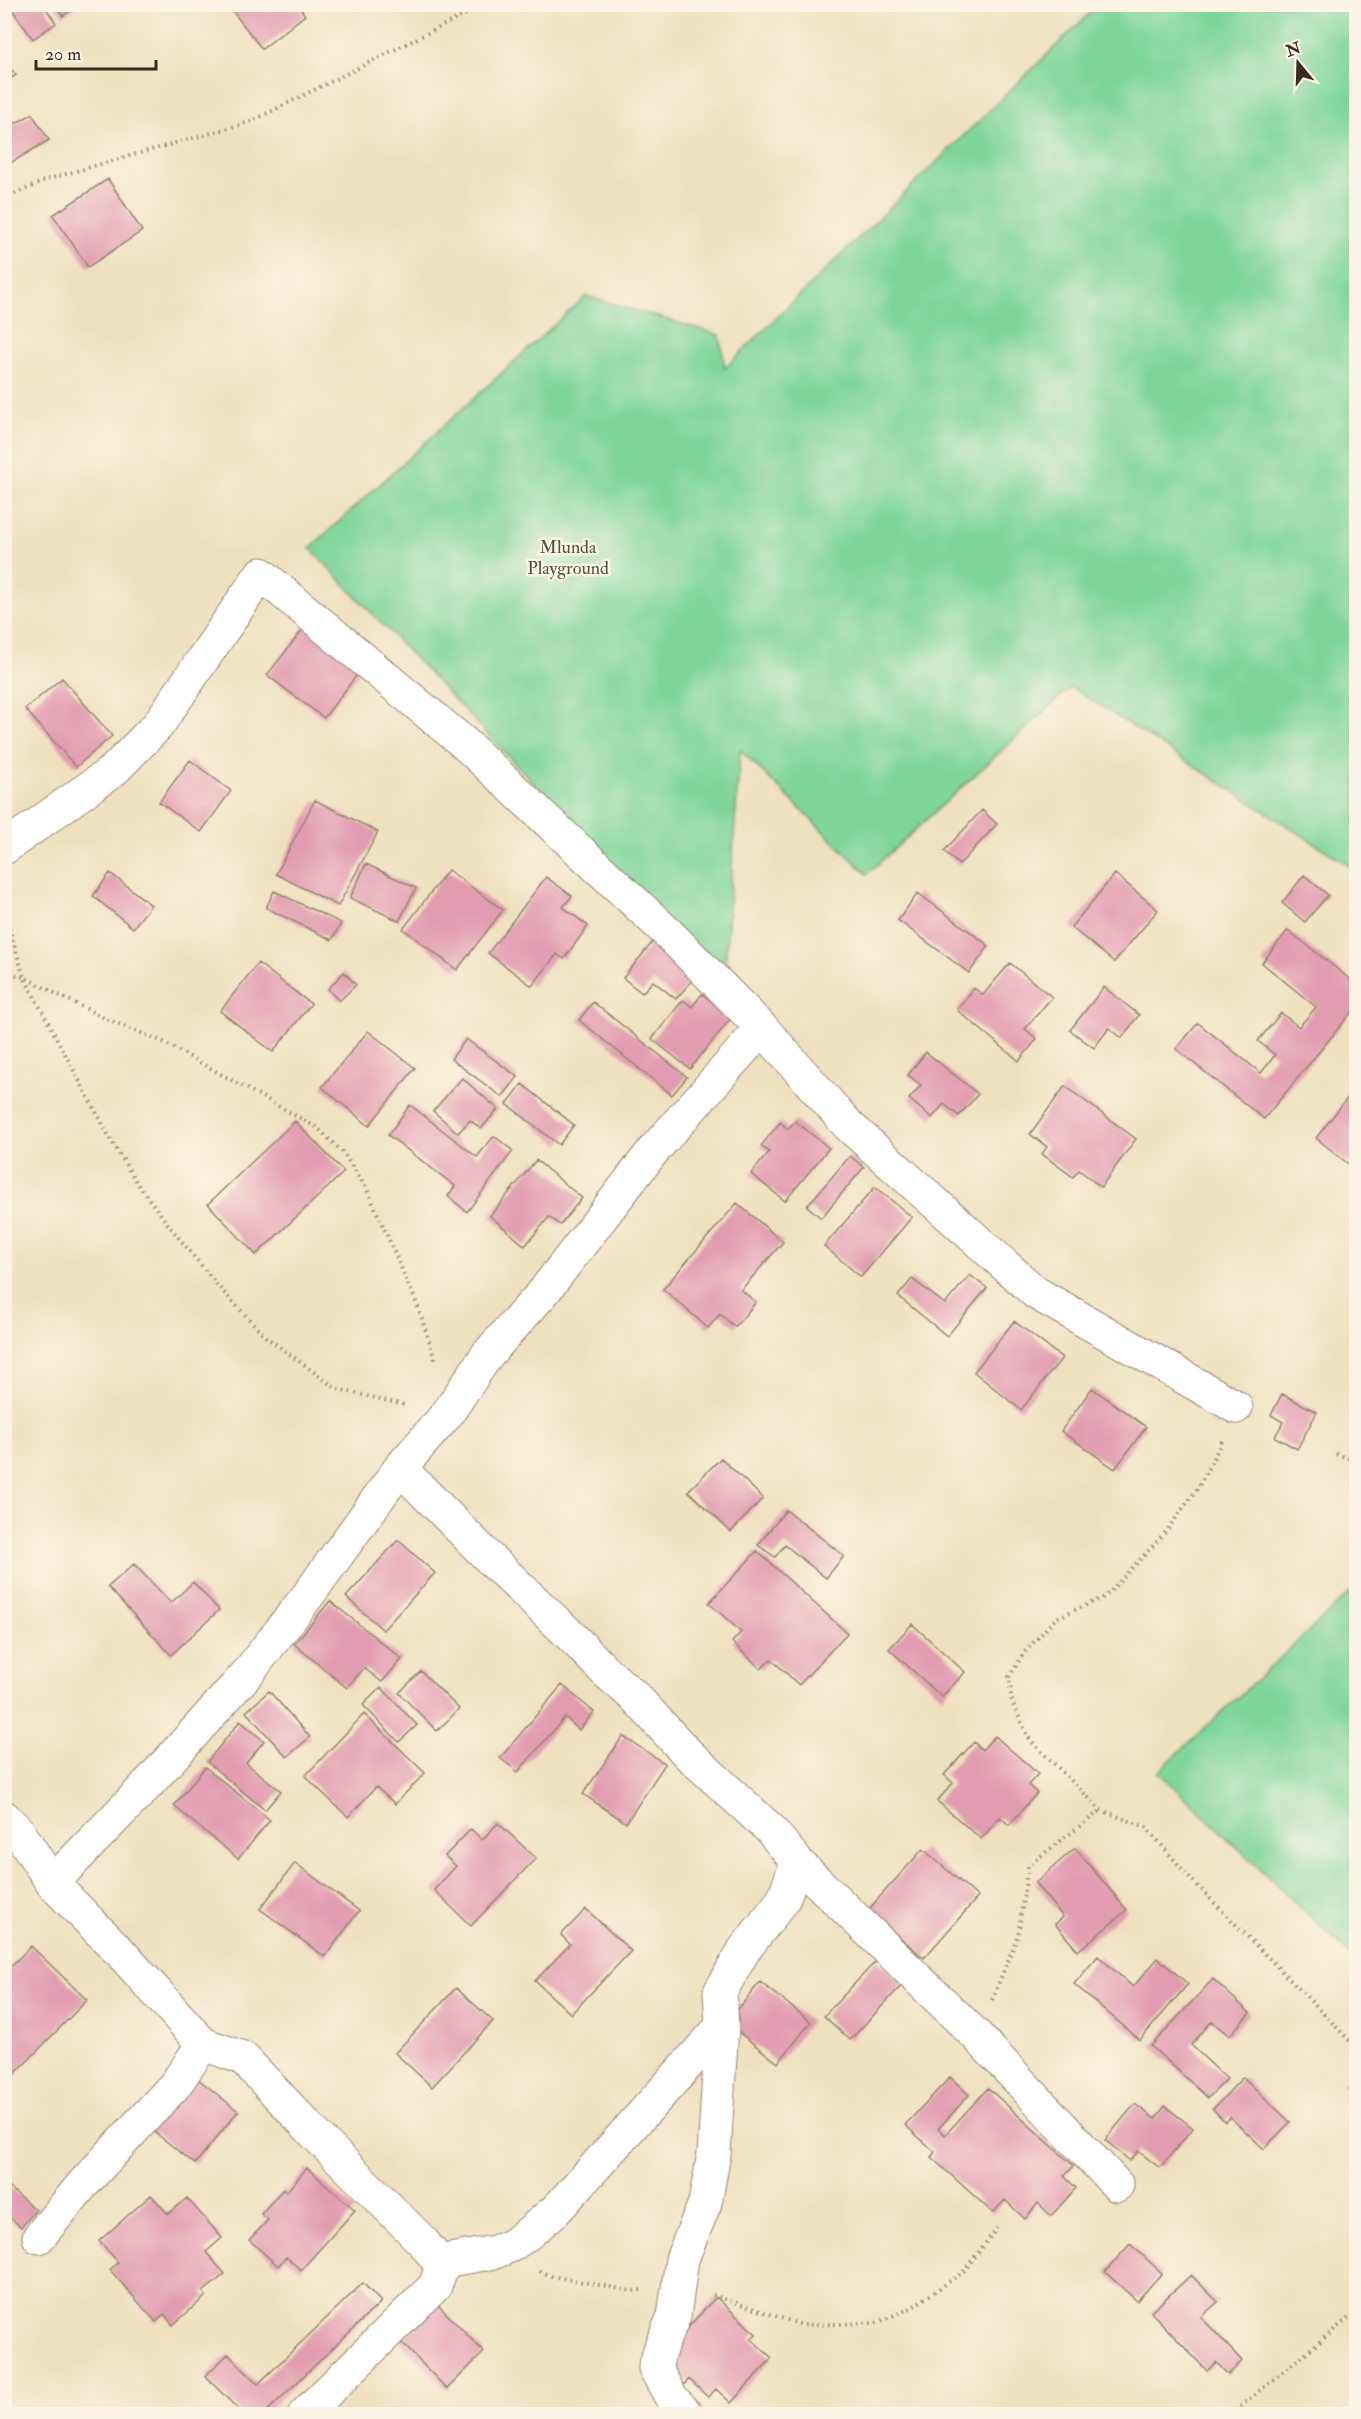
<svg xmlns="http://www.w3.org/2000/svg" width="1361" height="2419" font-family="'IM FELL Double Pica',serif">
<rect width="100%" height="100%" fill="#fcf5e5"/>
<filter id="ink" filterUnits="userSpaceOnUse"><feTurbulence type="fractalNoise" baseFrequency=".0167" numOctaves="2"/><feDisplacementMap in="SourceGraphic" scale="12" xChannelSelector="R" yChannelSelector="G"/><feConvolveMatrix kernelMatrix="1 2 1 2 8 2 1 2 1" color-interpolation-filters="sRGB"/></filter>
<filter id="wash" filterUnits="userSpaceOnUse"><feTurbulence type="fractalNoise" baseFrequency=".008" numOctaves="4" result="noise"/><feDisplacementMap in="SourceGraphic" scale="24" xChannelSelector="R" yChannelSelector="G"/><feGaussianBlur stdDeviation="1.35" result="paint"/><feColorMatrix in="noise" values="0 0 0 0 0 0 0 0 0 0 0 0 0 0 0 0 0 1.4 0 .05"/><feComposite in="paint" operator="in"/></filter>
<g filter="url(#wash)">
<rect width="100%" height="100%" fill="#efe1c0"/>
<!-- green -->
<path fill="#7ed59a" stroke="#5c805c" stroke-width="1.5" d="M1098 5H1356V870L1071 687 867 874 740 750 724 983 310 548 586 296 720 335 725 368Z
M1356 1587V1960L1158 1772Z"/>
<g id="blocks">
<!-- building -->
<path fill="#e29cb1" d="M8 4H43L56 23 33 39Z
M55 4H80L63 16Z
M227 4H297L305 15 262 49Z
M4 61 16 75 4 83Z
M32 114 49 140 4 167V130Z
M108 179 142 231 88 267 53 215Z
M307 624 363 667 324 718 267 675Z
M62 678 112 736 76 767 25 709Z
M190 760 231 791 201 832 159 802Z
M315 800 378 832 338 906 276 874Z
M982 810 997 824 959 865 944 851Z
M366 864 416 888 399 921 350 898Z
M448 870 503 910 457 970 403 929Z
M110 873 151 905 133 928 93 896Z
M1115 874 1158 910 1114 962 1071 927Z
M1304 875 1328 895 1305 922 1282 903Z
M546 877 572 896 563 907 588 926 564 959 557 954 532 986 488 953Z
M274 891 341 923 332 940 266 908Z
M918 893 989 946 969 973 898 920Z
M1288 930 1356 984V1007L1264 1119 1176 1049 1198 1023 1261 1073 1275 1055 1258 1041 1281 1013 1299 1027 1316 1007 1262 963Z
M655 939 698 974 676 999 653 981 642 993 623 978Z
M258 963 311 1004 273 1052 220 1011Z
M1010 963 1052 997 1025 1029 1037 1039 1019 1061 957 1010 974 988 983 995Z
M344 972 356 985 339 1001 328 989Z
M1104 987 1139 1015 1122 1038 1109 1028 1094 1048 1070 1030Z
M702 994 732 1017 690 1069 652 1039 683 1000 692 1007Z
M593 1002 687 1077 672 1095 579 1020Z
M368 1031 415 1068 369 1126 322 1087Z
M466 1039 518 1077 502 1097 451 1059Z
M926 1052 978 1094 959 1116 944 1104 932 1118 909 1099 921 1085 908 1075Z
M462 1078 498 1109 481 1129 470 1120 458 1133 433 1111Z
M522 1084 574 1125 559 1145 507 1104Z
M1065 1086 1136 1139 1101 1187 1079 1170 1073 1177 1042 1154 1047 1147 1030 1134Z
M1349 1096 1356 1102V1170L1316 1138Z
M410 1105 477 1157 494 1136 513 1151 467 1212 448 1196 455 1186 388 1135Z
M295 1121 344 1172 256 1255 208 1204Z
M795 1121 829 1148 785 1201 751 1174 769 1152 761 1146 780 1122 788 1129Z
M850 1156 864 1167 821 1218 807 1206Z
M536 1160 582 1198 560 1225 549 1217 525 1246 490 1216Z
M875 1187 912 1217 861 1277 824 1246Z
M737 1203 783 1242 741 1290 756 1302 735 1327 720 1314 708 1328 663 1289Z
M970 1275 987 1288 947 1336 898 1296 912 1279 945 1304Z
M1014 1321 1062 1358 1021 1410 974 1372Z
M1092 1388 1146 1427 1115 1469 1061 1431Z
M1282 1394 1317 1412 1297 1449 1275 1437 1283 1422 1271 1415Z
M721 1458 763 1498 731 1532 688 1491Z
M786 1510 844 1556 826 1578 785 1545 775 1557 758 1545Z
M398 1540 435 1573 383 1630 346 1597Z
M757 1551 847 1633 799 1685 771 1659 761 1669 732 1642 741 1632 709 1603Z
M134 1564 171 1603 193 1582 219 1610 171 1655 108 1587Z
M330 1601 402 1659 382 1682 364 1668 347 1688 294 1644Z
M912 1624 965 1672 942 1697 889 1649Z
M421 1671 459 1709 437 1731 399 1693Z
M562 1685 594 1712 579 1730 565 1717 518 1772 500 1758Z
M381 1687 417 1725 399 1742 363 1705Z
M269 1691 310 1737 287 1757 246 1712Z
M364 1714 425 1773 395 1804 376 1787 348 1817 305 1776Z
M240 1721 264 1741 246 1763 281 1791 265 1810 207 1762Z
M623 1736 665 1764 626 1823 583 1794Z
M995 1736 1038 1774 1028 1785 1037 1793 1009 1825 1000 1817 981 1839 937 1801 953 1783 944 1775 974 1742 982 1750Z
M205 1767 270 1820 238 1859 174 1806Z
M498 1823 536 1858 471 1926 434 1890 456 1866 445 1856 471 1829 482 1840Z
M1075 1848 1127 1910 1078 1951 1055 1924 1063 1917 1035 1883Z
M923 1849 978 1897 924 1958 868 1910Z
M295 1863 359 1911 325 1957 260 1909Z
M586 1909 631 1951 571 2014 535 1981 570 1944 561 1935Z
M31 1946 87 2000 6 2083 4 2081V1973Z
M1098 1956 1133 1987 1158 1958 1188 1984 1140 2040 1074 1984Z
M877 1960 903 1984 850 2040 824 2016Z
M1213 1979 1250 2013 1229 2036 1212 2021 1191 2045 1227 2079 1208 2098 1151 2046Z
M760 1982 811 2022 778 2063 727 2023Z
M456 1988 493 2021 432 2087 395 2053Z
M192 2074 238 2111 195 2164 148 2127Z
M950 2077 969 2095 938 2129 945 2135 988 2088 1074 2166 1064 2176 1076 2188 1051 2216 1038 2203 1025 2219 1005 2200 993 2213 931 2157 935 2152 905 2125Z
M1243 2077 1290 2122 1264 2149 1230 2117 1225 2122 1213 2109Z
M1356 2082V2097L1349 2089Z
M1135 2104 1155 2119 1165 2106 1193 2128 1160 2168 1138 2151 1130 2161 1105 2140Z
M307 2168 355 2210 301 2270 286 2257 278 2266 249 2240 268 2220 261 2214 283 2189 286 2192Z
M4 2183 36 2210 21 2227 4 2213Z
M151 2195 168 2214 187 2198 222 2238 206 2252 225 2274 203 2292 206 2296 173 2325 164 2314 156 2322 110 2270 118 2262 99 2241Z
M1130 2244 1162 2273 1137 2301 1105 2272Z
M1191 2275 1218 2302 1201 2317 1242 2361 1228 2375 1216 2362 1207 2371 1151 2312Z
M363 2283 381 2302 264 2414H243L205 2376 228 2354 258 2384Z
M716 2297 756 2334 751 2339 772 2358 731 2403 716 2389 708 2397 689 2379 681 2388 666 2351Z
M438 2305 484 2352 447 2389 400 2341Z"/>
</g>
</g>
<g filter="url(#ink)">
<use href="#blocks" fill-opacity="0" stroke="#95866f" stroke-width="1.5"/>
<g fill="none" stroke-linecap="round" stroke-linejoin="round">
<defs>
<path id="minor" d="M4 848 114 770 158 725 261 574 464 743 669 934 762 1028 849 1126 1036 1293 1236 1407
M400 1468 490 1559 568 1633 606 1672 636 1698 687 1753 770 1829 797 1862 783 1900 744 1950 720 1992 722 2026 714 2154 705 2203 682 2259 674 2316 661 2346 655 2368 671 2397 686 2414
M4 1817 19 1832 52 1883 120 1952 203 2044 243 2058 314 2133 423 2242 439 2262 440 2272 435 2286 305 2414
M797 1862 977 2036 1117 2185
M52 1883 147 1785 246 1675 309 1594 400 1468 447 1414 487 1355 542 1294 653 1151 762 1028
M39 2237 83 2184 175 2085 203 2044
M439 2262 495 2252 510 2246 525 2236 556 2210 722 2026"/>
</defs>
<!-- minor casing -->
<use href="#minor" stroke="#95866f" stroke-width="35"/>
<!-- path -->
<path stroke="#95866f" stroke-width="4" stroke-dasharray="1.5 4.5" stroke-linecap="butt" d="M4 199 48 179 250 122 486 4
M4 911 24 977 111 1140 137 1183 170 1227 218 1286 266 1337 337 1389 405 1405
M4 972 24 977 104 1018 163 1042 318 1128 344 1154 367 1189 417 1304 436 1362
M1222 1441 1198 1488 1164 1534 1105 1597 1056 1618 1024 1653 1009 1677 1012 1702 1030 1740 1101 1810 1146 1827 1191 1879 1356 2047
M1336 1454 1356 1461
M992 2000 1018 1935 1028 1866 1101 1810
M540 2271 551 2276 632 2291 641 2290
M713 2295 802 2325 876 2323 911 2308 963 2272 997 2228
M1231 2414 1356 2312"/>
<!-- minor -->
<use href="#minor" stroke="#fff" stroke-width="33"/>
</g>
</g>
<g text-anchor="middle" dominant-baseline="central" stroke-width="5" stroke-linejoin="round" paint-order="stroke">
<!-- park labels -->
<g font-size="18" fill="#4c553d" stroke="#fcf5e5">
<text x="568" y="547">Mlunda<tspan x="568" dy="21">Playground</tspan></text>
</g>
</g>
<!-- margin -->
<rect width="1361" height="2419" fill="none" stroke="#fcf5e5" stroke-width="24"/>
<!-- north arrow -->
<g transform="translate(1298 63) rotate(341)" stroke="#fcf5e5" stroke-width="4.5" paint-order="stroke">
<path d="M0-4.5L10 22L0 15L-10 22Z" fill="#3b2a1e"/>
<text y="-9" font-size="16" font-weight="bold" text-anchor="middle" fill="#3b2a1e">N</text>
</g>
<!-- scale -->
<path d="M36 60v9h120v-9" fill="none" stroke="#3b2a1e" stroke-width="3"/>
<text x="45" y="60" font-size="18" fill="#3b2a1e" stroke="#fcf5e5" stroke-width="4.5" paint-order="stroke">20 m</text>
</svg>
